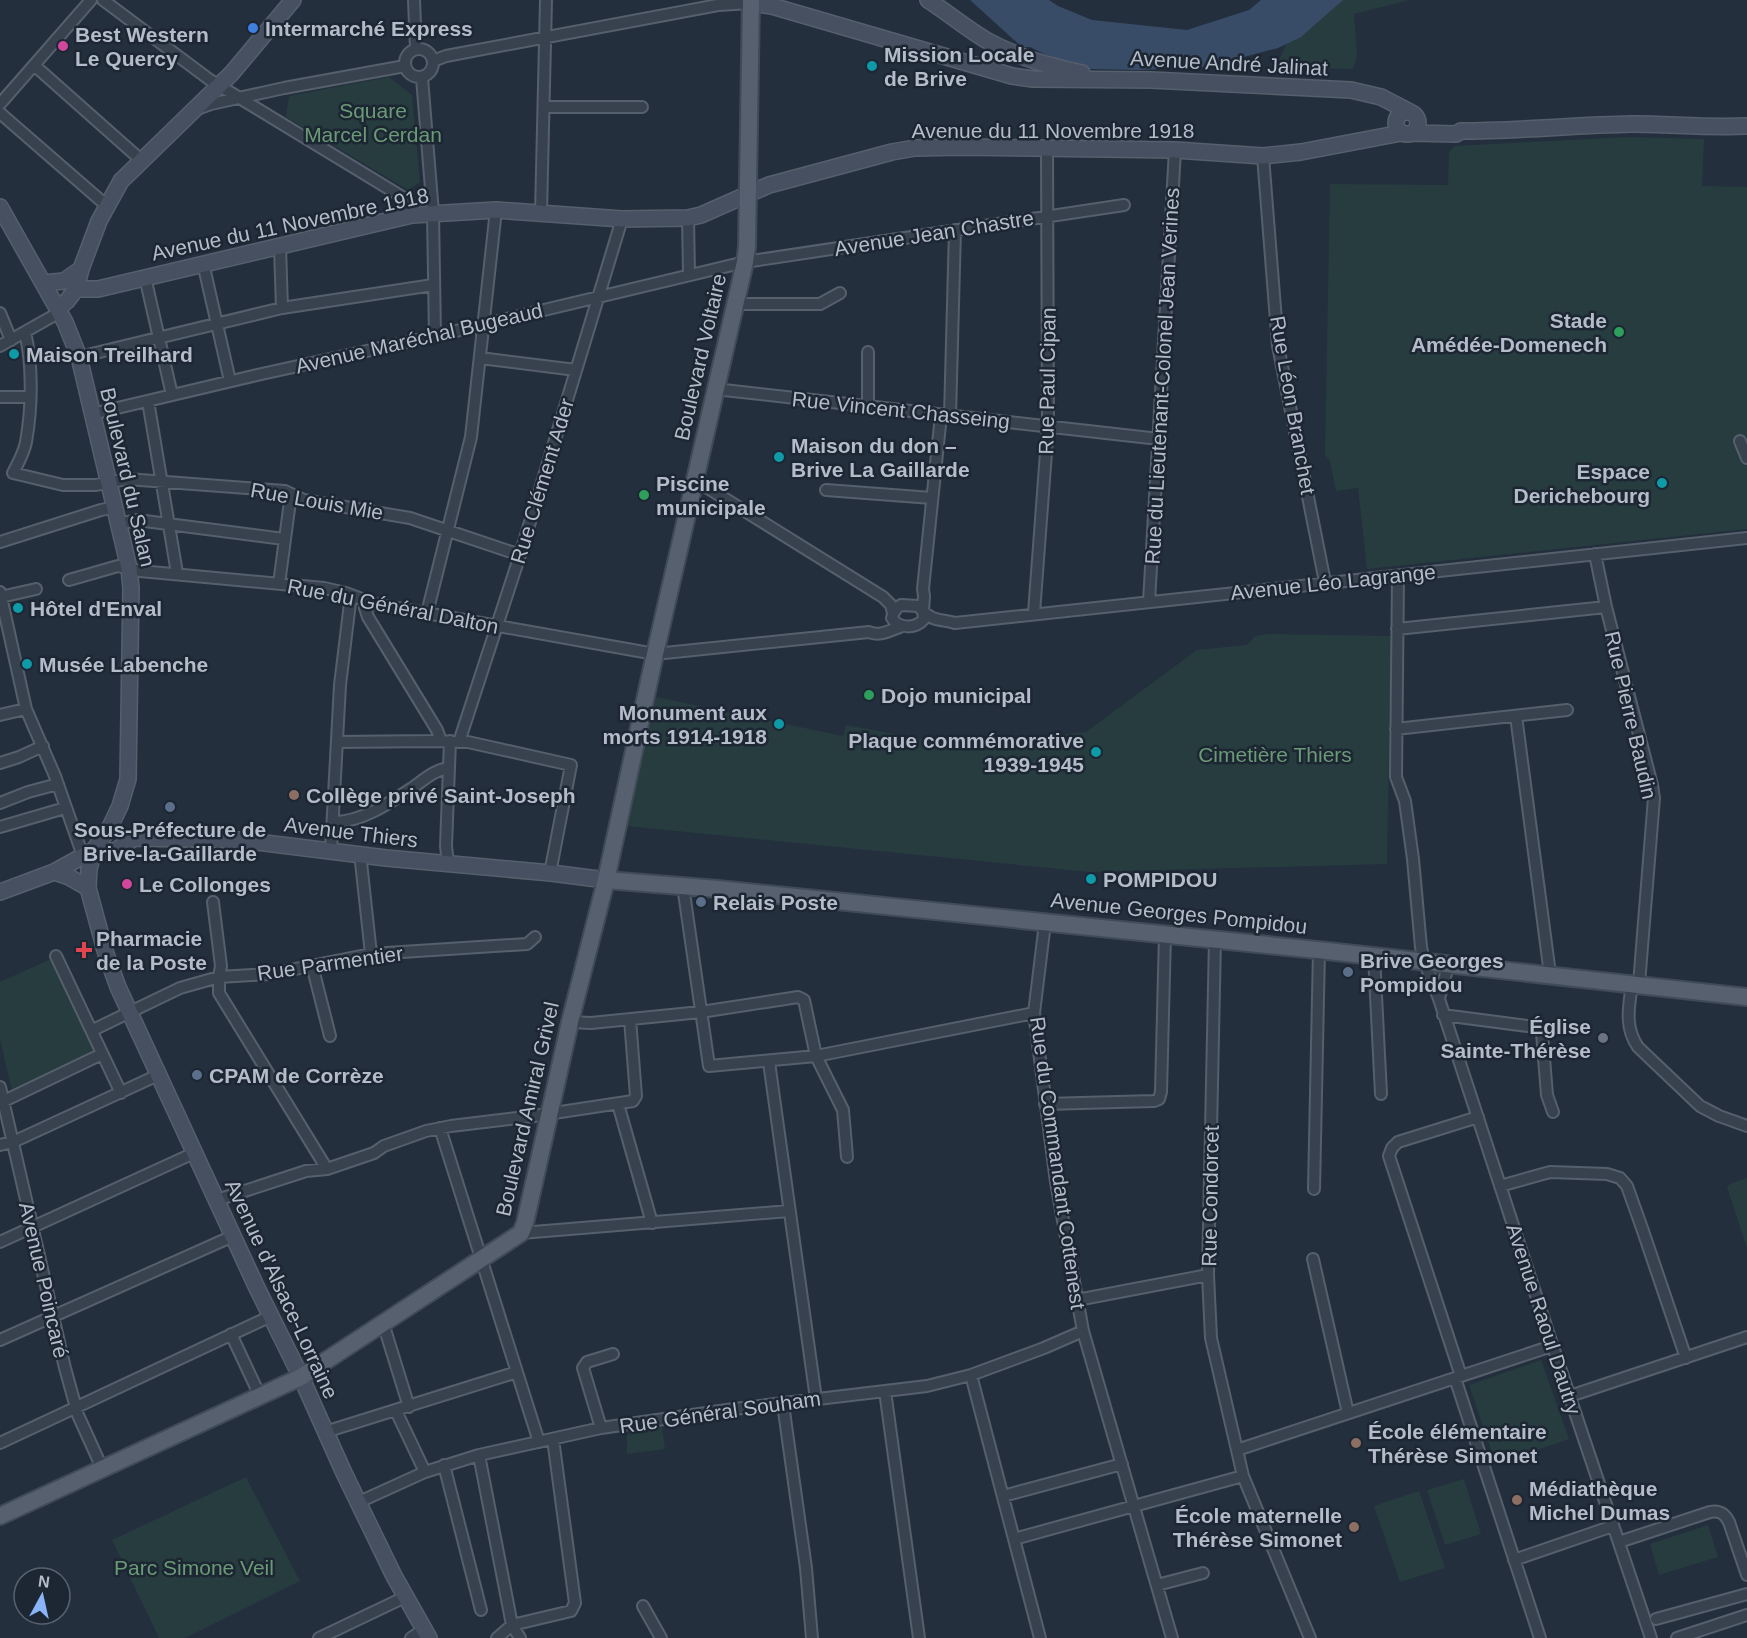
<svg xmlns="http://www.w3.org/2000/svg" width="1747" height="1638" font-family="Arial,sans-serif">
<rect width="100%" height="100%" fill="#242f3e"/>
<!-- green -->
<path fill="#263c3f" d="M1310 0H1410L1354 14 1357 55 1353 69 1276 67 1304 4Z
M389 77 412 95 420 182 408 190 286 117 289 96Z
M1627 137 1704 139 1702 186 1747 187V529L1367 569 1358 488 1336 491 1330 461 1325 455 1330 184 1448 185 1449 152 1455 146Z
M1270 634 1391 636 1387 864 1090 872 626 826 656 697 843 736 846 725 954 745 1086 732 1197 650 1247 645 1255 636Z
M51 959 95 1052 12 1091 0 1039V982Z
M1747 1178V1248L1727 1187 1730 1184Z
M1541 1360 1569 1439 1496 1464 1469 1385Z
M662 1427 665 1449 627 1454V1435L632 1432Z
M246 1477 300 1581 185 1638H159L112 1540Z
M1464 1479 1481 1534 1445 1545 1427 1490Z
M1419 1491 1445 1568 1400 1582 1374 1506Z
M1708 1525 1718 1557 1659 1575 1650 1544Z"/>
<!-- water -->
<path fill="#394c67" d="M970 0H1049L1058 6 1092 20 1187 30 1249 10 1261 0H1343L1301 37 1278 48 1206 67 1138 70 1089 69 1067 65 1030 47H1022Z"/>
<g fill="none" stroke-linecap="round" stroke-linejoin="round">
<defs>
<path id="street" d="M103 0 210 80 404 198 412 215
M414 0 416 49
M405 63a14 14 0 1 1 28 0a14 14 0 1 1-28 0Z
M433 61 446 56 718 5 751 3
M34 65 141 160
M422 78 433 213 435 336
M0 104 91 0
M544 107H642
M200 108 211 104 284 88 405 66
M0 113 107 206
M1263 156 1278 346 1325 582
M541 213 546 0
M688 218 689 274
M280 247 282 308
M203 263 230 381
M145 277 172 395
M735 304H820L840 293
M0 313 11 340
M25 332C33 366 32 408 26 442 24 453 18 463 13 473L63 485H96L127 479 285 491 304 500 410 518 520 555
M0 346 60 312
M868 352V407
M79 357 282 308 433 285
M480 358 576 370
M715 389 1159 439
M0 397H30
M148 401 177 573
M92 414 257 375 435 336 745 262 1124 205
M941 415 923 589 924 596 923 611C933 622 943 619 955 623L1747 538
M950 416 955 230
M1740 441 1747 458
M695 480 883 597 891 605 893 613
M826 490 932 498
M119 524 137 520 284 539
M0 542 101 510 115 507
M1595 554 1606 607 1652 785 1654 798 1639 984
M1398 576 1396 777 1405 801 1413 859 1421 947 1424 961 1439 999 1548 1332 1651 1638
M69 580 118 566 140 571 324 588 346 593 375 604 655 654 869 632C880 637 890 630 900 627
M279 584 291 494
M0 592 26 709 55 776 83 856
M1 597 36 589
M368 602 365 608 368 617 437 730 441 741
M1149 602 1175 150
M901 605 918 606 923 611 924 619C916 629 898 629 892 618 893 612 896 608 901 605Z
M427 613 471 437 496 210
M1034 613 1048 426 1047 148
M1397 629 1606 607
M0 715 26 709
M1516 716 1550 974
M1396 729 1567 710
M337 742 433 741 468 742 571 765 550 873
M459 742 520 555 622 219
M0 763 19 757 43 746
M0 803 28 792 58 784
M333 822C363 822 391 802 415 786 426 778 435 770 448 768
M0 827 65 808
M331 850 340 685 350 603 354 596
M360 853 371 954
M448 863 446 846 450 741
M683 886 709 1066 816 1056 1034 1013
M213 902 221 966 219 977V993L327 1169
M1045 923 1034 1013 1056 1182 1083 1331 1172 1638
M1215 939 1208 1275 1211 1338 1243 1476 1310 1638
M56 956 121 1093
M1374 956 1381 1094
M312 965 330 1036
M1632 984C1629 1006 1624 1027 1638 1047L1700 1106 1719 1116 1747 1126
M1439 998 1449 963
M1443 1015 1535 1027 1542 1033 1547 1095 1553 1112
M570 1022 591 1023 701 1012 798 997 804 1000 816 1056 843 1110 847 1157
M95 1029 180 988 219 977 270 974 371 954 527 944 535 937
M769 1062 816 1399
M0 1087 65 1368 78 1415 102 1468
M4 1101 102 1054
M618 1104 652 1223
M1045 1104 1154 1101 1159 1099 1161 1092 1165 935
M440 1128 539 1442
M0 1145 13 1142 158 1075
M1500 1186 1550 1172 1607 1174 1620 1178 1627 1186 1643 1231 1686 1358
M1314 1189 1319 950
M217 1200 306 1171 327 1169 374 1153 384 1146 426 1131 451 1126 534 1116 633 1101 636 1096 630 1019
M521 1233 789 1211
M0 1242 194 1153
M1313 1259 1348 1413
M1077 1300 1208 1275
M383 1323 409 1407
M231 1334 260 1396
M0 1340 233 1236
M971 1375 1040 1638
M1461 1376 1389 1156 1392 1148 1398 1142 1478 1117
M1455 1378 1540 1638
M885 1391 919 1638
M1570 1396 1747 1337
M783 1404 806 1568 812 1638
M396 1411 425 1472
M601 1428 583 1368 587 1362 613 1354
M325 1432 517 1372
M0 1443 271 1316
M1237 1450 1552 1346
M479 1455 512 1625 520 1638
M444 1465 481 1610
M1003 1496 1122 1464
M359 1502 425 1472 479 1455 601 1428 734 1409 927 1386 971 1375 1044 1348 1083 1331
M1014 1539 1243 1476
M1619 1542 1710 1512C1720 1510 1725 1514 1729 1522L1747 1575
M1514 1560 1613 1526
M1157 1585 1203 1573
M643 1606 661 1638
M1656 1619 1747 1594
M319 1638 405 1597
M411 1638 423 1630
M497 1638 512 1625 571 1611 575 1603 553 1439
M1677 1638 1747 1615"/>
<path id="secondary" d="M928 0C948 13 966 28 986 40 1016 57 1048 66 1082 73
M751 3 772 6 1012 76 1033 79 1151 80 1351 90 1381 97 1410 112
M1396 123a11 11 0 1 1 22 0a11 11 0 1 1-22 0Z
M1413 133 1456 134 1461 131C1518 131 1575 125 1632 124 1670 124 1708 128 1747 126
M0 207 65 322 79 357 129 568 131 588 128 779 120 806 110 827 94 850 54 872 0 892
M43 283 64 281 81 269
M76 289H98L412 215 496 210 622 219 688 218 701 215 769 185 892 152 915 148 960 147 1175 150 1263 156 1301 152 1401 133
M58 308 67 301 76 289 81 269 99 221 121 181 232 73 293 0
M94 850 89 869 88 888 106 954 118 987 256 1286 301 1377 344 1473 394 1576 429 1638
M94 850 115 851 134 838 241 840 386 858 551 873 606 880
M54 872 69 877 88 888"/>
<path id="primary" d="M606 880 718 889 1327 951 1747 997
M0 1516 301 1377 521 1233 525 1223 570 1022 606 880 655 654 745 262 747 247 751 0"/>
</defs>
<!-- street casing -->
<use href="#street" stroke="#565f6c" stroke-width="14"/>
<!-- secondary casing -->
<use href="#secondary" stroke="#565f6c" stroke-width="18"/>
<!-- primary casing -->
<use href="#primary" stroke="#414a57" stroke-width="20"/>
<!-- street -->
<use href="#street" stroke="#38414e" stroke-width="10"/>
<!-- secondary -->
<use href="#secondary" stroke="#465061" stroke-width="15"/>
<!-- primary -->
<use href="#primary" stroke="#56606e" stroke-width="16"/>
</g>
<!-- markers -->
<circle fill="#3f7fe0" stroke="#1d2633" stroke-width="2" cx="253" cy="28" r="6"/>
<g fill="#d1479c" stroke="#1d2633" stroke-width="2">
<circle cx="63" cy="46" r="6"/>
<circle cx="127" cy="884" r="6"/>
</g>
<g fill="#0f9aa8" stroke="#1d2633" stroke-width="2">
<circle cx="872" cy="66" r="6"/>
<circle cx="14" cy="354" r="6"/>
<circle cx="779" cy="457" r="6"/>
<circle cx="1662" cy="483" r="6"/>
<circle cx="18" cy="608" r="6"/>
<circle cx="27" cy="664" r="6"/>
<circle cx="779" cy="724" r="6"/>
<circle cx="1096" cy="752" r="6"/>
<circle cx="1091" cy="879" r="6"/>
</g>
<g fill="#2e9e5b" stroke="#1d2633" stroke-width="2">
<circle cx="1619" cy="332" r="6"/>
<circle cx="644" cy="495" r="6"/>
<circle cx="869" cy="695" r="6"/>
</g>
<g fill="#8d6e63" stroke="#1d2633" stroke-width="2">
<circle cx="294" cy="795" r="6"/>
<circle cx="1356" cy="1443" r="6"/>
<circle cx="1517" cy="1500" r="6"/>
<circle cx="1354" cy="1527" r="6"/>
</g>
<g fill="#5c6f8a" stroke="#1d2633" stroke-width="2">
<circle cx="170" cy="807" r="6"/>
<circle cx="701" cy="902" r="6"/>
<circle cx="1348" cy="972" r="6"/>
<circle cx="197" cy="1075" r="6"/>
</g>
<path fill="#e0444e" stroke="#1d2633" stroke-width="2" d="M81 941h6v6h6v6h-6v6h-6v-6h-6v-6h6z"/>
<circle fill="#6b7280" stroke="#1d2633" stroke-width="2" cx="1603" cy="1038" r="6"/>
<g text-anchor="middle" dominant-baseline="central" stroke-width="5" stroke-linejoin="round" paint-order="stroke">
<!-- poi labels -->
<g font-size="21" font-weight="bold" fill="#b4bcc9" stroke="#1d2633" text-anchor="start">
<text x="265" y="28">Intermarché Express</text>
<text x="75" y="34">Best Western<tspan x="75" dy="24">Le Quercy</tspan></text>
<text x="884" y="54">Mission Locale<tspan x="884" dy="24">de Brive</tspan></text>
<text x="1607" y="320" text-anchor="end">Stade<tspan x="1607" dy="24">Amédée-Domenech</tspan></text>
<text x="26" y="354">Maison Treilhard</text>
<text x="791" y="445">Maison du don –<tspan x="791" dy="24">Brive La Gaillarde</tspan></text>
<text x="1650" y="471" text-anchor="end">Espace<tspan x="1650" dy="24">Derichebourg</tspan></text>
<text x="656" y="483">Piscine<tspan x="656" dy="24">municipale</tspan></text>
<text x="30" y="608">Hôtel d'Enval</text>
<text x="39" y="664">Musée Labenche</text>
<text x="881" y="695">Dojo municipal</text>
<text x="767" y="712" text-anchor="end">Monument aux<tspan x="767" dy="24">morts 1914-1918</tspan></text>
<text x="1084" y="740" text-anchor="end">Plaque commémorative<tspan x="1084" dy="24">1939-1945</tspan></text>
<text x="306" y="795">Collège privé Saint-Joseph</text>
<text x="170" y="829" text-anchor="middle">Sous-Préfecture de<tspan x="170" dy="24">Brive-la-Gaillarde</tspan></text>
<text x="1103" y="879">POMPIDOU</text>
<text x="139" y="884">Le Collonges</text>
<text x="713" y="902">Relais Poste</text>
<text x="96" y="938">Pharmacie<tspan x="96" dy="24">de la Poste</tspan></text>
<text x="1360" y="960">Brive Georges<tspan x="1360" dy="24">Pompidou</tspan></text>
<text x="1591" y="1026" text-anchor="end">Église<tspan x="1591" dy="24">Sainte-Thérèse</tspan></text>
<text x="209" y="1075">CPAM de Corrèze</text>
<text x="1368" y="1431">École élémentaire<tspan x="1368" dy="24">Thérèse Simonet</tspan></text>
<text x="1529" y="1488">Médiathèque<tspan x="1529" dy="24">Michel Dumas</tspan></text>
<text x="1342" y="1515" text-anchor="end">École maternelle<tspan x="1342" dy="24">Thérèse Simonet</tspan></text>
</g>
<!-- street labels -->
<g font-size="21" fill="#b4bcc9" stroke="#1d2633">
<text transform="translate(1229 63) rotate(3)">Avenue André Jalinat</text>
<text x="1053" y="130">Avenue du 11 Novembre 1918</text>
<text transform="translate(290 224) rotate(-12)">Avenue du 11 Novembre 1918</text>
<text transform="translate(934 233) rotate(-9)">Avenue Jean Chastre</text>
<text transform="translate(419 338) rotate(-13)">Avenue Maréchal Bugeaud</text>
<text transform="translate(700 357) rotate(-77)">Boulevard Voltaire</text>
<text transform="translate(1162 376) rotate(-87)">Rue du Lieutenant-Colonel Jean Verines</text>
<text transform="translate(1047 381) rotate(-89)">Rue Paul Cipan</text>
<text transform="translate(1293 405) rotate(80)">Rue Léon Branchet</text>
<text transform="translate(901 410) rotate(6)">Rue Vincent Chasseing</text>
<text transform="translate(128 477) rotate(77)">Boulevard du Salan</text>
<text transform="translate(542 481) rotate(-73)">Rue Clément Ader</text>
<text transform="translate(317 501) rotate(10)">Rue Louis Mie</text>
<text transform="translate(1333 582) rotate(-6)">Avenue Léo Lagrange</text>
<text transform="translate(393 606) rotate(11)">Rue du Général Dalton</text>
<text transform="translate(1631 715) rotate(77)">Rue Pierre Baudin</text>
<text transform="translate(351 832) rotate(7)">Avenue Thiers</text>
<text transform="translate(1179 913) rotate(6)">Avenue Georges Pompidou</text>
<text transform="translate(330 963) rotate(-8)">Rue Parmentier</text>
<text transform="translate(527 1109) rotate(-77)">Boulevard Amiral Grivel</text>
<text transform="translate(1058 1163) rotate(82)">Rue du Commandant Cottenest</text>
<text transform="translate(1210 1196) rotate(-89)">Rue Condorcet</text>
<text transform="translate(44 1280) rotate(77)">Avenue Poincaré</text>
<text transform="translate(282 1289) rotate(65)">Avenue d'Alsace-Lorraine</text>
<text transform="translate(1544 1319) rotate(72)">Avenue Raoul Dautry</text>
<text transform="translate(720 1412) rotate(-8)">Rue Général Souham</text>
</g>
<!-- park labels -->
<g font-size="21" fill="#6b9a76" stroke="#1d2633">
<text x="373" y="110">Square<tspan x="373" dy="24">Marcel Cerdan</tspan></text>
<text x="1275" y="754">Cimetière Thiers</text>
<text x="194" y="1567">Parc Simone Veil</text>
</g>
</g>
<!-- north arrow -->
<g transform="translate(42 1596) rotate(8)"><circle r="28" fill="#1d2633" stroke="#59626f" stroke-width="1.5"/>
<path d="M0-4.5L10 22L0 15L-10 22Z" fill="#8ab4f8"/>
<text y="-9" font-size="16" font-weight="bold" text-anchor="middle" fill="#b4bcc9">N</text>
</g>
</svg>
